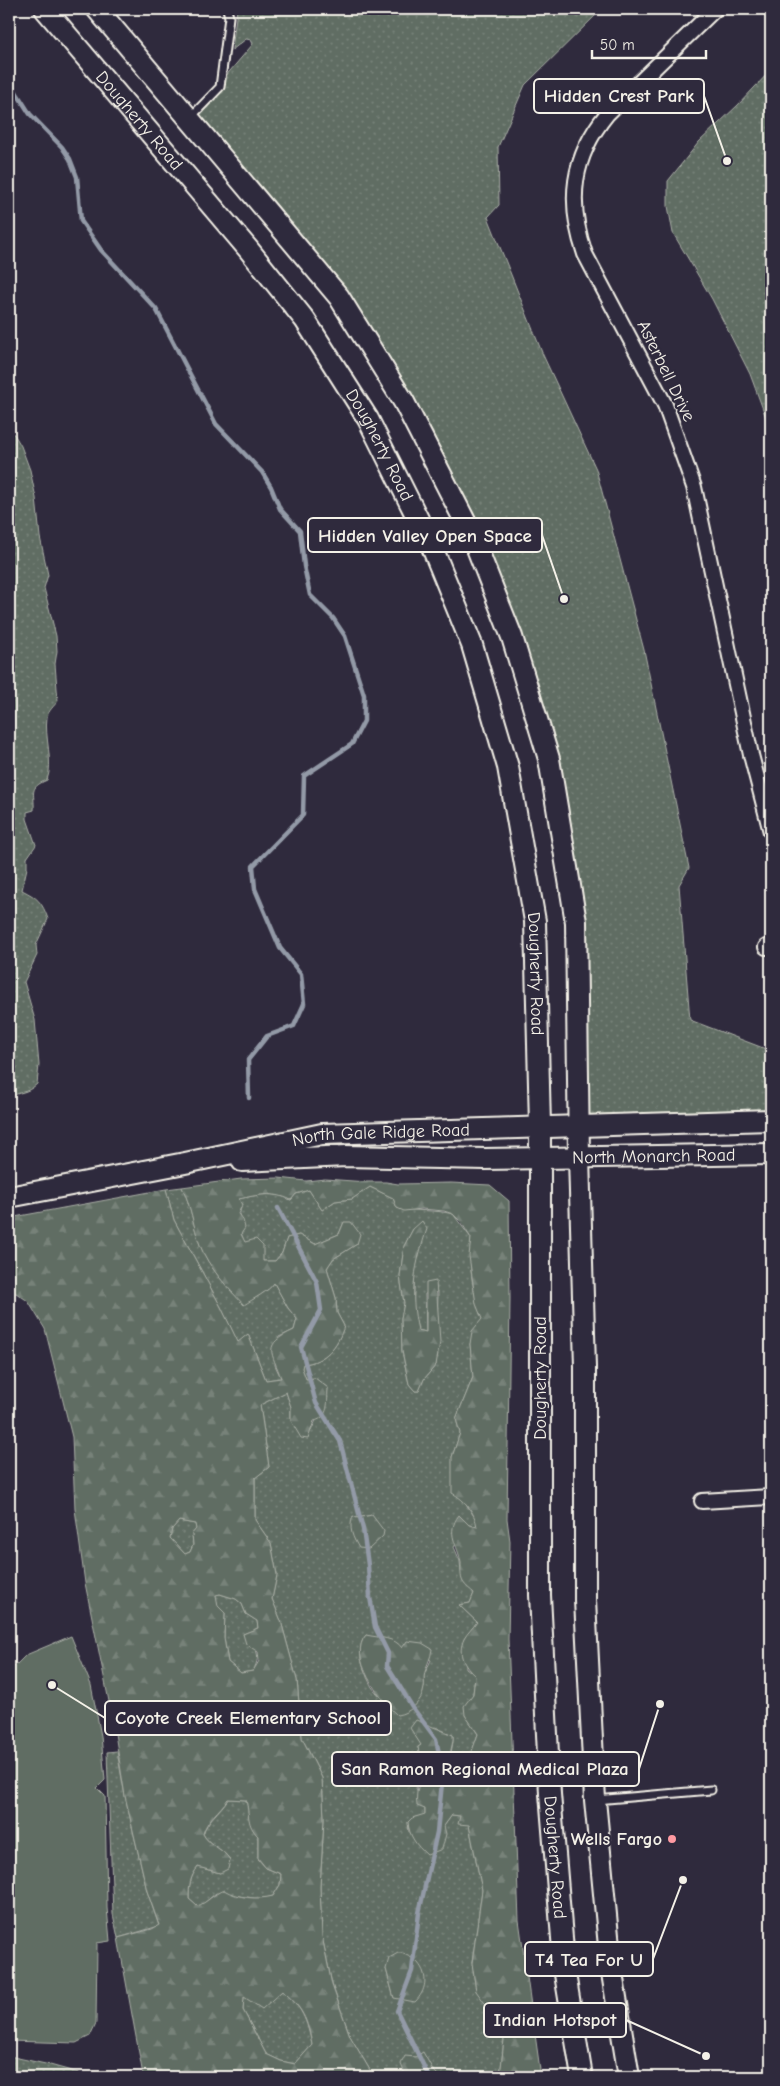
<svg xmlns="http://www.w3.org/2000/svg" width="780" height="2086" font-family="'Comic Neue',sans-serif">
<defs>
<pattern id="grass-dots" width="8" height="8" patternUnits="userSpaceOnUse" patternTransform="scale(1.25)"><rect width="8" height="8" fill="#606d63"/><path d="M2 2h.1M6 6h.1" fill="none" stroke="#778279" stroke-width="1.8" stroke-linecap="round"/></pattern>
<pattern id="forest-firs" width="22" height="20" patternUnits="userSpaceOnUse" patternTransform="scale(1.25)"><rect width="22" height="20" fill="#606d63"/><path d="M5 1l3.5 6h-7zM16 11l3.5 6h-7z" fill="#778279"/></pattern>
</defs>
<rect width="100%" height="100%" fill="#2f2a3d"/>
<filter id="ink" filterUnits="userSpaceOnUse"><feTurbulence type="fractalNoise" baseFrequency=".02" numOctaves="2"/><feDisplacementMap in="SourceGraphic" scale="10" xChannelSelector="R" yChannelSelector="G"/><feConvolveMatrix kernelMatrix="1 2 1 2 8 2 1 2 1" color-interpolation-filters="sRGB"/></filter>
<g filter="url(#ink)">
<!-- grass -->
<path fill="url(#grass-dots)" stroke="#aaafa6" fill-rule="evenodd" d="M237 9H602L525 85 498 147 499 205 488 217 543 355 596 469 644 650 689 868 679 885 690 1020 771 1051V1120L578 1127 576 922 549 759 471 533 339 297 190 118 253 44 251 40 246 39 232 50Z
M771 70V431L750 374 712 299 673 233 668 206V181L699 142 738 105Z
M9 434H14L21 446 30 470 36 498 40 537 48 575 44 588 56 636 57 651 55 664 58 701C55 705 48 711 47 717 44 737 54 762 47 780 28 788 35 792 34 810L27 812V819L36 845 27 858V868L22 890C38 898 42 902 48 919L36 945 37 955 24 982 35 1020 39 1065 37 1084C25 1095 21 1090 9 1098Z
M182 1187C191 1205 193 1225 200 1245 208 1267 228 1288 244 1304 253 1299 269 1291 274 1283L288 1308 297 1319 294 1330 279 1337 275 1365 281 1378 266 1380 248 1334 238 1343 221 1307 174 1220 166 1189Z
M370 1187 393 1198 397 1208C416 1212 434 1209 453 1214L471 1238C468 1265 473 1294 482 1319L470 1344 473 1377 456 1419 460 1433 452 1457 463 1499 477 1521 478 1527 469 1525 454 1547 460 1561 461 1572 474 1593 470 1603 459 1605 477 1622 464 1639 466 1668 475 1675 473 1694 465 1715 478 1734 472 1751 463 1760 451 1759C450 1750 454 1744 453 1735L435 1727 414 1734 422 1745 418 1747 420 1757 425 1766 416 1788 425 1809V1815L412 1818 408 1822 409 1832 444 1826 452 1815 460 1816 469 1825 482 1890 472 1963 476 1991 506 2021 500 2077H440L415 2057H410L406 2077H374L350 2036 332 1984 322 1936 320 1887 324 1819 322 1778 302 1738 297 1680 281 1621 272 1599 277 1575 271 1543 255 1520V1478L269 1467 260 1405 286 1392 291 1407V1421L311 1431 327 1396 328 1388 315 1378 306 1379 302 1368 303 1364C325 1362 338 1346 344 1326L337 1313 336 1298 327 1268 333 1259 357 1244 344 1222 339 1234 315 1244 299 1235 287 1238 282 1253 275 1261H263L256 1240 245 1243C239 1230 237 1218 242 1205L238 1199C257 1195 273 1191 291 1200L296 1194 309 1190 322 1210 335 1201 352 1199ZM413 1229 419 1254 415 1270 413 1310 418 1330 426 1332 425 1294 438 1292 436 1365 424 1379 419 1391H415L409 1384 402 1351 401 1318 404 1303 400 1276 404 1246ZM372 1515 355 1541 353 1516 356 1518ZM366 1635 431 1660 424 1675V1688L386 1706C382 1697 377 1694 372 1687 364 1672 354 1649 366 1635ZM386 1969 424 1974 394 1998Z
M179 1521 195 1524 196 1529 192 1534 193 1545 190 1552 185 1554 170 1538 172 1529Z
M220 1594 236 1599 242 1604 246 1614 257 1621 258 1628 243 1634C255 1649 263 1652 253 1671L241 1673 228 1662 224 1638 225 1613 218 1606 215 1595Z
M117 1751 125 1796 147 1891 159 1926 118 1938 113 1914 107 1752Z
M228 1799 246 1800C250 1814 247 1825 258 1836V1859L266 1868 281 1874 280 1885 273 1896 262 1899 216 1893 202 1905 197 1906 189 1899C189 1885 190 1877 198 1867L220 1873 230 1860C223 1848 209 1846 203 1834 207 1820 220 1812 228 1799Z
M282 1991C302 2006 307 2020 312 2045L295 2064 281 2061 266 2054 243 2010 244 1996 262 2008Z
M9 2056 50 2065 93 2077H9Z"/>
<!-- forest -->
<path fill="url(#forest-firs)" stroke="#aaafa6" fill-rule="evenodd" d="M279 1178 306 1181 325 1179 367 1182H386L398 1184 451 1183 490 1185 509 1201 510 1298 507 1519 510 1541 508 1639 519 1920 541 2077H500L506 2021 495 2017 476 1991 472 1963 482 1890 469 1825 458 1824 460 1816 452 1815 444 1826 446 1834 442 1849 427 1855C416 1845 409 1836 408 1822L412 1818 425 1814V1809L417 1806C415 1789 420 1782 425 1766L420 1757 418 1747 421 1745 410 1728 416 1720 453 1735C454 1744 449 1750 451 1759L457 1757 463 1760 465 1754 472 1751 478 1734 465 1715 464 1706 473 1694 475 1676C464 1666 457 1654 464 1639 467 1633 473 1628 477 1622L459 1605 470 1603 474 1593C471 1590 465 1586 463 1582 460 1577 461 1569 461 1563 458 1544 445 1534 459 1515L469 1525 477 1527C475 1512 465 1500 452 1493V1457L460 1433 456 1419 473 1377 470 1344 472 1331 482 1319 476 1304 469 1256 471 1238 461 1222 453 1214 444 1211 422 1209 404 1211 397 1208 393 1198 370 1187 352 1199 335 1201 322 1210 309 1190 296 1194 291 1200C273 1191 257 1195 239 1199L242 1205 238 1214 243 1220 245 1228 241 1234 245 1242 256 1239 263 1246V1261H275L282 1253 287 1238 299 1235 315 1244 339 1234 344 1222H351L360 1234 357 1244 333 1259 327 1268 336 1298 337 1313 344 1326C338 1346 325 1362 303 1364L302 1368 306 1379 315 1378 328 1388C327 1401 330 1418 314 1421L308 1439 301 1438 291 1421V1407L286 1392 260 1405 269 1467 255 1478V1520L271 1543 277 1575 272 1599 281 1621 297 1680 302 1738 322 1778 324 1819 320 1887 322 1936 332 1985 350 2036 374 2077H145L143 2075 118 1938 152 1929 159 1925 147 1891 125 1796 113 1721 85 1583 75 1509 72 1437 45 1329 28 1301 16 1293H9V1218L166 1189 174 1220 221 1307 238 1342 248 1334 266 1380 281 1378C272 1352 261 1345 294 1330L297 1319 288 1308 274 1283C269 1291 253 1299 244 1305 228 1288 208 1267 200 1245 193 1226 191 1205 182 1187L241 1179ZM179 1521 195 1524 196 1529 192 1534 193 1545 190 1552 185 1554 170 1538 172 1529ZM220 1594 236 1599 242 1604 246 1614 257 1621 258 1628 243 1634 246 1644 258 1652 259 1661 253 1671 241 1673 228 1662 224 1638 225 1613 218 1606 216 1595ZM228 1799 246 1800C250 1815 246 1824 258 1836V1858L266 1868 281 1874 280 1885 273 1896C258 1900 237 1898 224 1890 213 1894 207 1903 197 1906L189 1899C189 1885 190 1877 198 1867L220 1873 228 1869 230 1860C223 1848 209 1846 203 1834 206 1820 220 1811 228 1799ZM282 1991C302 2006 308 2020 312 2045L295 2064 281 2061 266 2054 243 2010 244 1997 262 2009Z
M422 1221 427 1229C415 1264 409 1293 418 1330L426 1332V1283L436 1281 440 1342 436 1365 424 1379 419 1391H415L409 1384 402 1351 401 1318 404 1303 400 1276 404 1246 413 1229Z
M372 1515 384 1531 383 1536 369 1549 359 1548C353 1538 348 1528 353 1516L357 1518Z
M366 1635C379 1638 395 1637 402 1648L407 1641 422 1643 432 1649C431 1658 427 1664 425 1672 423 1678 425 1683 424 1688 422 1702 410 1713 397 1715 380 1700 347 1656 366 1635Z
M398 1953H401C406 1955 414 1958 418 1963 429 1976 426 1991 415 2002L394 1998 386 1969 389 1958Z
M423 2052 433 2070 440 2077H406L401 2064 405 2056 415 2057Z"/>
<!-- pitch -->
<path fill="#606d63" stroke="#aaafa6" d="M71 1636 91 1685 101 1736 105 1780 97 1788 105 1796 107 1908 110 1941 97 1943 96 2023 90 2036 76 2043 9 2041V1672L26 1655Z"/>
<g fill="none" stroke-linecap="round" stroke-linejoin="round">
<!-- stream -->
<path stroke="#939aa7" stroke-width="4.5" d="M9 81 30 114 62 147 70 159 77 177 81 221 101 250 156 309 216 424 262 472 271 487 280 509 300 531 304 566 310 595 333 618 345 636 364 695V721L352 744 304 776 303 815 253 866 255 889 280 948 301 974 304 1004 294 1026 267 1036 248 1060 249 1098
M278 1208 317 1282 321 1310 301 1347 316 1403 340 1441 363 1529 368 1565 370 1597 375 1627 388 1653 387 1666 413 1708 436 1739 443 1773 437 1832 419 1913 412 1971 397 2011 429 2077"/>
<defs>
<path id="lane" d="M190 118 220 87 229 17 227 9
M596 1800 711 1790
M770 1868 771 1869"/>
<path id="street" d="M715 9 607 114C572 157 567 202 585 254L665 405 694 487 751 755 771 832
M766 947 771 945
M702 1501 771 1497"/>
<g id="secondary">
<path id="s1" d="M45 9 249 250 305 320 368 419 432 547 472 645 508 767 535 921 540 1126V1595L550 1794 565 1974 582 2077"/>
<path d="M97 9 339 297 404 402 471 533 512 637 549 759 576 922 579 1157 585 1367V1600L595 1800 611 1967 629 2077"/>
<path id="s2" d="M242 1161 346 1156 485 1159 771 1154"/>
<path id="s3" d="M9 1197 185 1163 322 1134 771 1120"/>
</g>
</defs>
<!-- lane casing -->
<use href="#lane" stroke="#f4f1e8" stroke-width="11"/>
<!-- street casing -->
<use href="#street" stroke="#f4f1e8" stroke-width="18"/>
<!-- secondary casing -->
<use href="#secondary" stroke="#f4f1e8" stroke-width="24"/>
<!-- lane -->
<use href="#lane" stroke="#2f2a3d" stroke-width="7"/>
<!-- street -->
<use href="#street" stroke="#2f2a3d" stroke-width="14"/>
<!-- secondary -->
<use href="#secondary" stroke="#2f2a3d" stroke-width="20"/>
</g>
</g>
<!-- markers -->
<circle fill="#ff9aa2" stroke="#2f2a3d" stroke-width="2" cx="672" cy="1839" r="5"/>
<g text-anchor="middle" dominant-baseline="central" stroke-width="4.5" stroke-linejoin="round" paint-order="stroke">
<!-- street labels -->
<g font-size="18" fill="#f4f1e8" stroke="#2f2a3d">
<text stroke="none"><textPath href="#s1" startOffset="146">Dougherty Road</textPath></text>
<text transform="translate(666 371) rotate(64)">Asterbell Drive</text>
<text stroke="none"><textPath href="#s1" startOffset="551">Dougherty Road</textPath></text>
<text stroke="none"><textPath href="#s1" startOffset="1108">Dougherty Road</textPath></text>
<text stroke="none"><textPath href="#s3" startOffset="378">North Gale Ridge Road</textPath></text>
<text stroke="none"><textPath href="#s2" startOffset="412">North Monarch Road</textPath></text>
<text transform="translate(540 1378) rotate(-90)">Dougherty Road</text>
<text stroke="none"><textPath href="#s1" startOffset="1992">Dougherty Road</textPath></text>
</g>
<!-- poi labels -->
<g font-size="18" font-weight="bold" fill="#f4f1e8" stroke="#2f2a3d" text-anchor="end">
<text x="662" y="1839">Wells Fargo</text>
</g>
</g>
<!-- callouts -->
<path fill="none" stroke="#f4f1e8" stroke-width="2" d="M727 161L704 96M564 599L542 535M52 1685L105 1718M660 1704L639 1769M683 1880L653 1959M706 2056L626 2020"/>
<g fill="#f4f1e8" stroke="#2f2a3d" stroke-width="2">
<circle cx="727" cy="161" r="5"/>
<circle cx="564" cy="599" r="5"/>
<circle cx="52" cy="1685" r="5"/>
<circle cx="660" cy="1704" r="5"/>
<circle cx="683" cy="1880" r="5"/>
<circle cx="706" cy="2056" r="5"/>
</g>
<g fill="#2f2a3d" stroke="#f4f1e8" stroke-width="2">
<rect x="534" y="79" width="170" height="34" rx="5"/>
<rect x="308" y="518" width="234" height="34" rx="5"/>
<rect x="105" y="1701" width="286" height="34" rx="5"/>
<rect x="332" y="1752" width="307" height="34" rx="5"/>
<rect x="525" y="1942" width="128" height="34" rx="5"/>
<rect x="484" y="2003" width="142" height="34" rx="5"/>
</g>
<g font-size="19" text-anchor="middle" font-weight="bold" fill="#f4f1e8">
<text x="619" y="102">Hidden Crest Park</text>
<text x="425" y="542">Hidden Valley Open Space</text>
<text x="248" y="1724">Coyote Creek Elementary School</text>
<text x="485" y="1775">San Ramon Regional Medical Plaza</text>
<text x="589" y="1966">T4 Tea For U</text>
<text x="555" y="2026">Indian Hotspot</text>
</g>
<!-- margin -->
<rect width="780" height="2086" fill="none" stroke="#2f2a3d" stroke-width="30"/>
<rect x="15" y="15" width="750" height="2056" fill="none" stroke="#f4f1e8" stroke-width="2" filter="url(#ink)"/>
<!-- scale -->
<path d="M592 50v8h114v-8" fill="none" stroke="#f4f1e8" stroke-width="2.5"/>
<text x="600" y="50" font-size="15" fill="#f4f1e8" stroke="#2f2a3d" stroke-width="4" paint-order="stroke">50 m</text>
</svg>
